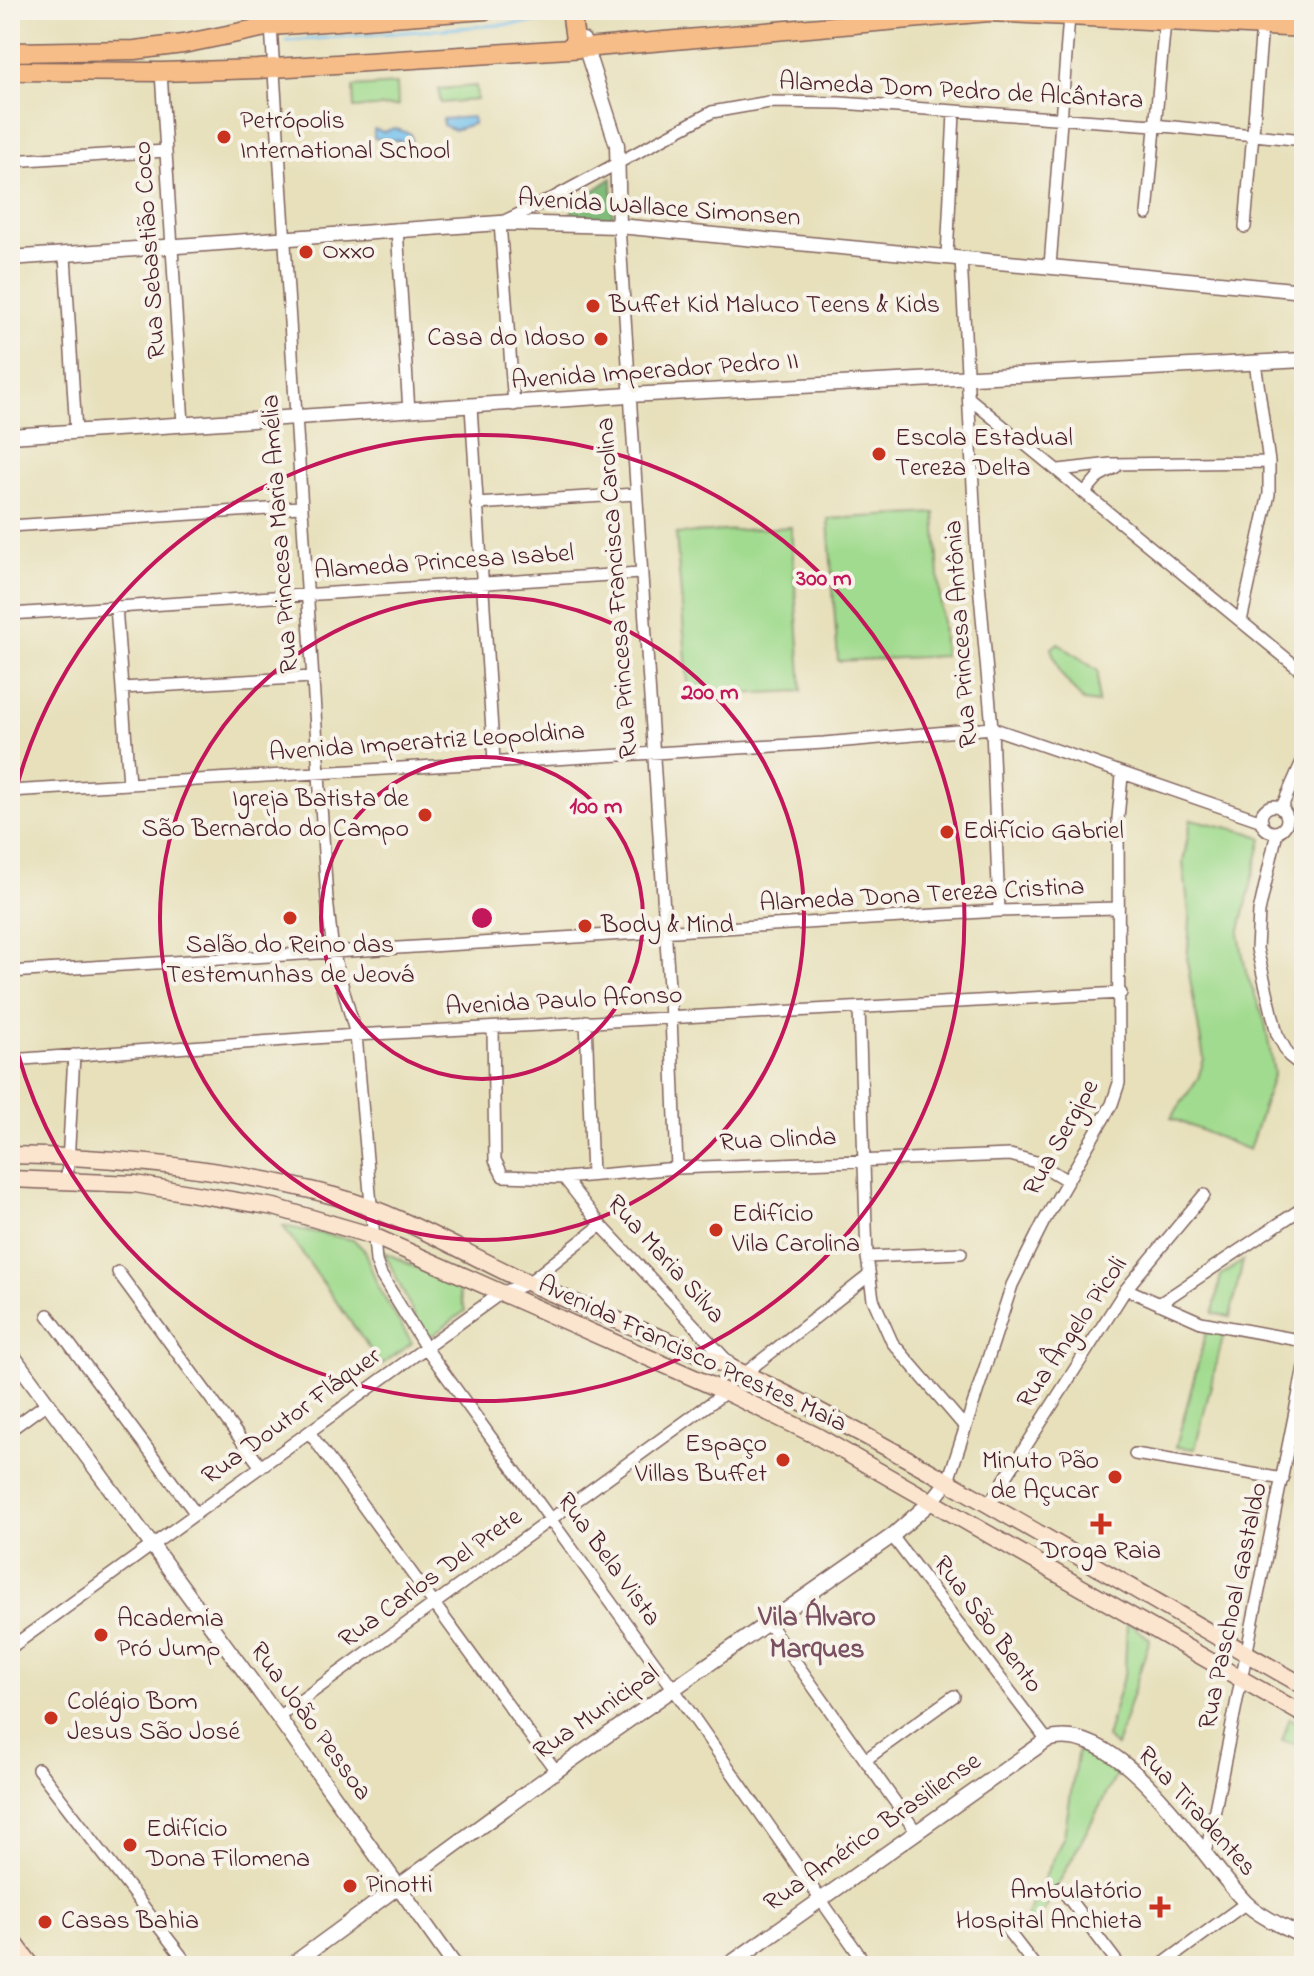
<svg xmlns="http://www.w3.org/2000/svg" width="1314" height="1976" font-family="'Indie Flower',sans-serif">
<rect width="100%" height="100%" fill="#f7f3e8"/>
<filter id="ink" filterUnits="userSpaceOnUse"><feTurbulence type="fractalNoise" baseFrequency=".0125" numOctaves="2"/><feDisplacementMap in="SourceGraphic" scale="16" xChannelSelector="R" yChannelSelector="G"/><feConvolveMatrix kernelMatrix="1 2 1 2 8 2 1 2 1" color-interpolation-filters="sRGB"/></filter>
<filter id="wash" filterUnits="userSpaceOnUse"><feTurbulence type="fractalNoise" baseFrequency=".006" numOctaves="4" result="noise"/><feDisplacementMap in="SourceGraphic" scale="32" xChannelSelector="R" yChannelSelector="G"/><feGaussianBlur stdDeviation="1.8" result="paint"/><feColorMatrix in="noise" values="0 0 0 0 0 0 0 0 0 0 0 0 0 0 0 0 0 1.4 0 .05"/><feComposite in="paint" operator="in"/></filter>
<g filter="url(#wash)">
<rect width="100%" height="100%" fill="#e7e0bb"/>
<!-- green -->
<path fill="#a1db8f" stroke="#767d5d" stroke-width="2" d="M397 84 398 106 354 108 353 87Z
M476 86 477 100 440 103 439 89Z
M935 513 944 656 838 661 828 519Z
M791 527 802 691 689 696 676 534Z
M1058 643 1098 671V703L1083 701 1061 674 1051 649Z
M1191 819 1251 833 1262 839 1239 934 1246 972 1265 1022 1274 1073 1249 1150 1171 1118 1198 1078 1204 1059 1187 962 1190 920 1183 863Z
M283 1226 354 1240 364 1250 379 1289 412 1343 381 1365Z
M384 1252 457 1287 465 1311 426 1340Z
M1243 1261 1230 1317 1213 1313 1221 1275Z
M1207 1329 1224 1333 1195 1449 1176 1447Z
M1127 1622 1150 1639 1116 1746 1106 1738 1125 1670Z
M1290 1718 1304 1726V1747L1282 1740Z
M1078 1749 1117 1774 1037 1924 1026 1917 1064 1836Z"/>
<!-- forest -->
<path fill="#80bb7a" stroke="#656d52" stroke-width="2" d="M612 178 613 218 569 217 578 201Z"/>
<!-- water -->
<path fill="#74c1ee" stroke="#5f708c" stroke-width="2" d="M473 117V124L454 130 443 125V119Z
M394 128 411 134 412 142 374 138V129L384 132Z"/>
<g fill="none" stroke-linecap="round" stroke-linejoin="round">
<!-- stream -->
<path stroke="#74c1ee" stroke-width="3" d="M579 19 691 10
M287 41 564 20"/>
</g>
</g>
<g filter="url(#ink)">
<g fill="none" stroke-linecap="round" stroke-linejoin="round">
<defs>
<path id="minor" d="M270 10 327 899 333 952 356 1035 376 1261 381 1275 426 1348 673 1688 867 1966
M161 72 183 424
M10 161 166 151
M1147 214 1165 21
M619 226 671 1017 677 1168
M1245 227 1262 26
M397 229 409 411
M65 256 76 432
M947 257 954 113
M961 258 977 561 992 728 999 911
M1050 266 1069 16
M970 399 1304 673
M514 405 500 223 555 197 712 112 769 102 840 103 1154 125 1304 140
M471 407 494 761
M1059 470 1111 464 1269 462
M1086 491 1099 476 1116 467
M476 504 636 494
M10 526 300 507
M116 606 129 784
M10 614 640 573
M1241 621 1269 494V462L1255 362
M122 688 312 677
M10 791 824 743 992 728 1262 821
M1261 819a13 13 0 1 1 26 0a13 13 0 1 1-26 0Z
M1281 809 1304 757
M1277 832 1259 912 1257 949 1277 1034 1289 1056 1304 1068
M10 972 999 911 1118 908
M859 1008 867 1257 873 1299 892 1342 965 1427
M586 1021 592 1175
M493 1029 495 1160 503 1176 564 1178 677 1168 1010 1155 1036 1162 1068 1181
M10 1060 356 1035 1121 993
M564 1178 601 1225 732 1366
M67 1181 74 1055
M867 1257 961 1253
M118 1272 261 1467
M1126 1289 1201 1322 1304 1341
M1159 1304 1304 1207
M48 1315 196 1514
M744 1374 868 1276
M10 1430 47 1403
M309 1432 556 1771
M1135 1454 1283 1479
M948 1481 1012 1285 1043 1223 1112 1104 1119 1083 1118 818 1122 776
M989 1504 1126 1289 1204 1195
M892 1536 1047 1740
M768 1623 915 1830
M10 1648 501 1293 528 1283 601 1225
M278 1717 726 1392
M865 1760 954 1696
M38 1769 189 1966
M1206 1854 1304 1367
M1060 1887 1120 1966
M1008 1931 1035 1966
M1160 1966 1246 1903"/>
<path id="tertiary" d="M583 40 617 145 619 226
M10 258 500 223 619 226 1304 291
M10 436 629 395 1304 360
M10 1352 278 1717 455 1966
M290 1966 556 1771 892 1536 932 1501 948 1481
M727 1966 1047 1740C1122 1717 1200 1857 1246 1903 1261 1918 1286 1927 1304 1938"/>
<path id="secondary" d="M10 1155C119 1157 229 1168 334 1196 402 1214 465 1254 529 1283 615 1322 705 1352 790 1396 965 1486 1132 1590 1304 1686
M10 1179 135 1184 274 1207 373 1236 726 1392 817 1436 1304 1715
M10 1937 32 1966"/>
<path id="primary" d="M569 49 575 40 571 10
M10 52 135 50 183 44 271 26 486 10
M10 71 161 72 258 69 585 48 989 12 1304 28"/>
</defs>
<!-- minor casing -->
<use href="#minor" stroke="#81635d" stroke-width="14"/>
<!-- tertiary casing -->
<use href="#tertiary" stroke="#81635d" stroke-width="17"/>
<!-- secondary casing -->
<use href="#secondary" stroke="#81635d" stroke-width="19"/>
<!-- primary casing -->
<use href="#primary" stroke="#81635d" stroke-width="21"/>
<!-- minor -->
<use href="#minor" stroke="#fff" stroke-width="11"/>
<!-- tertiary -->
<use href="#tertiary" stroke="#fff" stroke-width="14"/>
<!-- secondary -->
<use href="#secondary" stroke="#fce5cf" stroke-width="16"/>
<!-- primary -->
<use href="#primary" stroke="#f7bd88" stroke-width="18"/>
</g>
</g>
<!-- distance rings -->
<g fill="none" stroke="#c2185b" stroke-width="4">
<circle cx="482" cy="918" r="161"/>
<circle cx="482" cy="918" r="322"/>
<path d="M10 813A483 483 0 1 1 10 1023"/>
</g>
<!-- markers -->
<g fill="#c8321e" stroke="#f7f3e8" stroke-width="3">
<circle cx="224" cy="137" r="8"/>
<circle cx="306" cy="252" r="8"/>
<circle cx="593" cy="306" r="8"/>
<circle cx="601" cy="339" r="8"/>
<circle cx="879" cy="454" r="8"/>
<circle cx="425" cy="815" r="8"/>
<circle cx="947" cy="832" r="8"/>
<circle cx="290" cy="918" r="8"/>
<circle cx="585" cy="926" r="8"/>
<circle cx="716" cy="1230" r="8"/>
<circle cx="783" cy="1460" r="8"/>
<circle cx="1115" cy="1477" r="8"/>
<path d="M1097 1512h8v8h8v8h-8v8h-8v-8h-8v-8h8z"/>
<circle cx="101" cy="1635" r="8"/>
<circle cx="51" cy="1718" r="8"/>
<circle cx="130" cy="1845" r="8"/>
<circle cx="350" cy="1886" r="8"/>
<path d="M1156 1895h8v8h8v8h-8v8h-8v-8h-8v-8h8z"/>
<circle cx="45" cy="1922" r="8"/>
</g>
<g text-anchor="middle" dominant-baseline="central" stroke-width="8" stroke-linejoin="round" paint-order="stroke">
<!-- street labels -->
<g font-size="26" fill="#4a1f2b" stroke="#f7f3e8">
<text transform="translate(961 92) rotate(3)">Alameda Dom Pedro de Alcântara</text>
<text transform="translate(659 209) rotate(4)">Avenida Wallace Simonsen</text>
<text transform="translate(151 250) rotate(-94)">Rua Sebastião Coco</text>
<text transform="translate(655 372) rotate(-4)">Avenida Imperador Pedro II</text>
<text transform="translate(281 534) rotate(-94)">Rua Princesa Maria Amélia</text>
<text transform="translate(444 563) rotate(-4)">Alameda Princesa Isabel</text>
<text transform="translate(618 588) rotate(-94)">Rua Princesa Francisca Carolina</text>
<text transform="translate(962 634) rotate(-94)">Rua Princesa Antônia</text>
<text transform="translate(427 743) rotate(-4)">Avenida Imperatriz Leopoldina</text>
<text transform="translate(922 896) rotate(-3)">Alameda Dona Tereza Cristina</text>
<text transform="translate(564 1002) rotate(-3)">Avenida Paulo Afonso</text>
<text transform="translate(1062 1138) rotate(-61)">Rua Sergipe</text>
<text transform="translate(778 1141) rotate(-3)">Rua Olinda</text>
<text transform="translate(665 1260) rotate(48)">Rua Maria Silva</text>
<text transform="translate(1073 1333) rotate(-56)">Rua Ângelo Picoli</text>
<text transform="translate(692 1355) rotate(25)">Avenida Francisco Prestes Maia</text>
<text transform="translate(292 1417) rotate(-36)">Rua Doutor Fláquer</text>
<text transform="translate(608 1560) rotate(54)">Rua Bela Vista</text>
<text transform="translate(431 1579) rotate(-36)">Rua Carlos Del Prete</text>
<text transform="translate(1234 1606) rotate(-78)">Rua Paschoal Gastaldo</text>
<text transform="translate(987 1625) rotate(53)">Rua São Bento</text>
<text transform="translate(597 1713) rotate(-35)">Rua Municipal</text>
<text transform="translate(310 1722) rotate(54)">Rua João Pessoa</text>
<text transform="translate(1196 1812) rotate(48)">Rua Tiradentes</text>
<text transform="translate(873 1833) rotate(-35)">Rua Américo Brasiliense</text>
</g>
<!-- poi labels -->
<g font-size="26" fill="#4a1f2b" stroke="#f7f3e8" text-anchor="start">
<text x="240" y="122">Petrópolis<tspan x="240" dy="30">International School</tspan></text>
<text x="322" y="252">Oxxo</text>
<text x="609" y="306">Buffet Kid Maluco Teens &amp; Kids</text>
<text x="585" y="339" text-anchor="end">Casa do Idoso</text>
<text x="895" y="439">Escola Estadual<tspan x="895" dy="30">Tereza Delta</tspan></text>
<text x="409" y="800" text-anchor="end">Igreja Batista de<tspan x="409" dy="30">São Bernardo do Campo</tspan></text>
<text x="963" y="832">Edifício Gabriel</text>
<text x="601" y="926">Body &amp; Mind</text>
<text x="290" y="946" text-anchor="middle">Salão do Reino das<tspan x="290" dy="30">Testemunhas de Jeová</tspan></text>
<text x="732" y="1215">Edifício<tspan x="732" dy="30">Vila Carolina</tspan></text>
<text x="767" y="1445" text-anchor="end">Espaço<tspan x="767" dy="30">Villas Buffet</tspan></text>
<text x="1099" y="1462" text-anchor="end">Minuto Pão<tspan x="1099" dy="30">de Açucar</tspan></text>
<text x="1101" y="1552" text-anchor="middle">Droga Raia</text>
<text x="117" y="1620">Academia<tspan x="117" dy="30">Pró Jump</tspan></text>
<text x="67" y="1703">Colégio Bom<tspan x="67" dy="30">Jesus São José</tspan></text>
<text x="146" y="1830">Edifício<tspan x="146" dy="30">Dona Filomena</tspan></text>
<text x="366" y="1886">Pinotti</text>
<text x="1142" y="1892" text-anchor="end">Ambulatório<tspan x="1142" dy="30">Hospital Anchieta</tspan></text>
<text x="61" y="1922">Casas Bahia</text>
</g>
<!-- neighbourhood labels -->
<g font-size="28" font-weight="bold" fill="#7a5063" stroke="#f7f3e8">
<text x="817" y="1618">Vila Álvaro<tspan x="817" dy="32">Marques</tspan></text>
</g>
</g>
<circle cx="482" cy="918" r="12" fill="#c2185b" stroke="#f7f3e8" stroke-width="4"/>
<g font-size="24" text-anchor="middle" font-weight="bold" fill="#c2185b" stroke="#f7f3e8" stroke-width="8" stroke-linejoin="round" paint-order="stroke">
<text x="824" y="585">300 m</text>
<text x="710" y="699">200 m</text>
<text x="596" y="813">100 m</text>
</g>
<!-- margin -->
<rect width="1314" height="1976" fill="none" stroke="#f7f3e8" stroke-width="40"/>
</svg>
